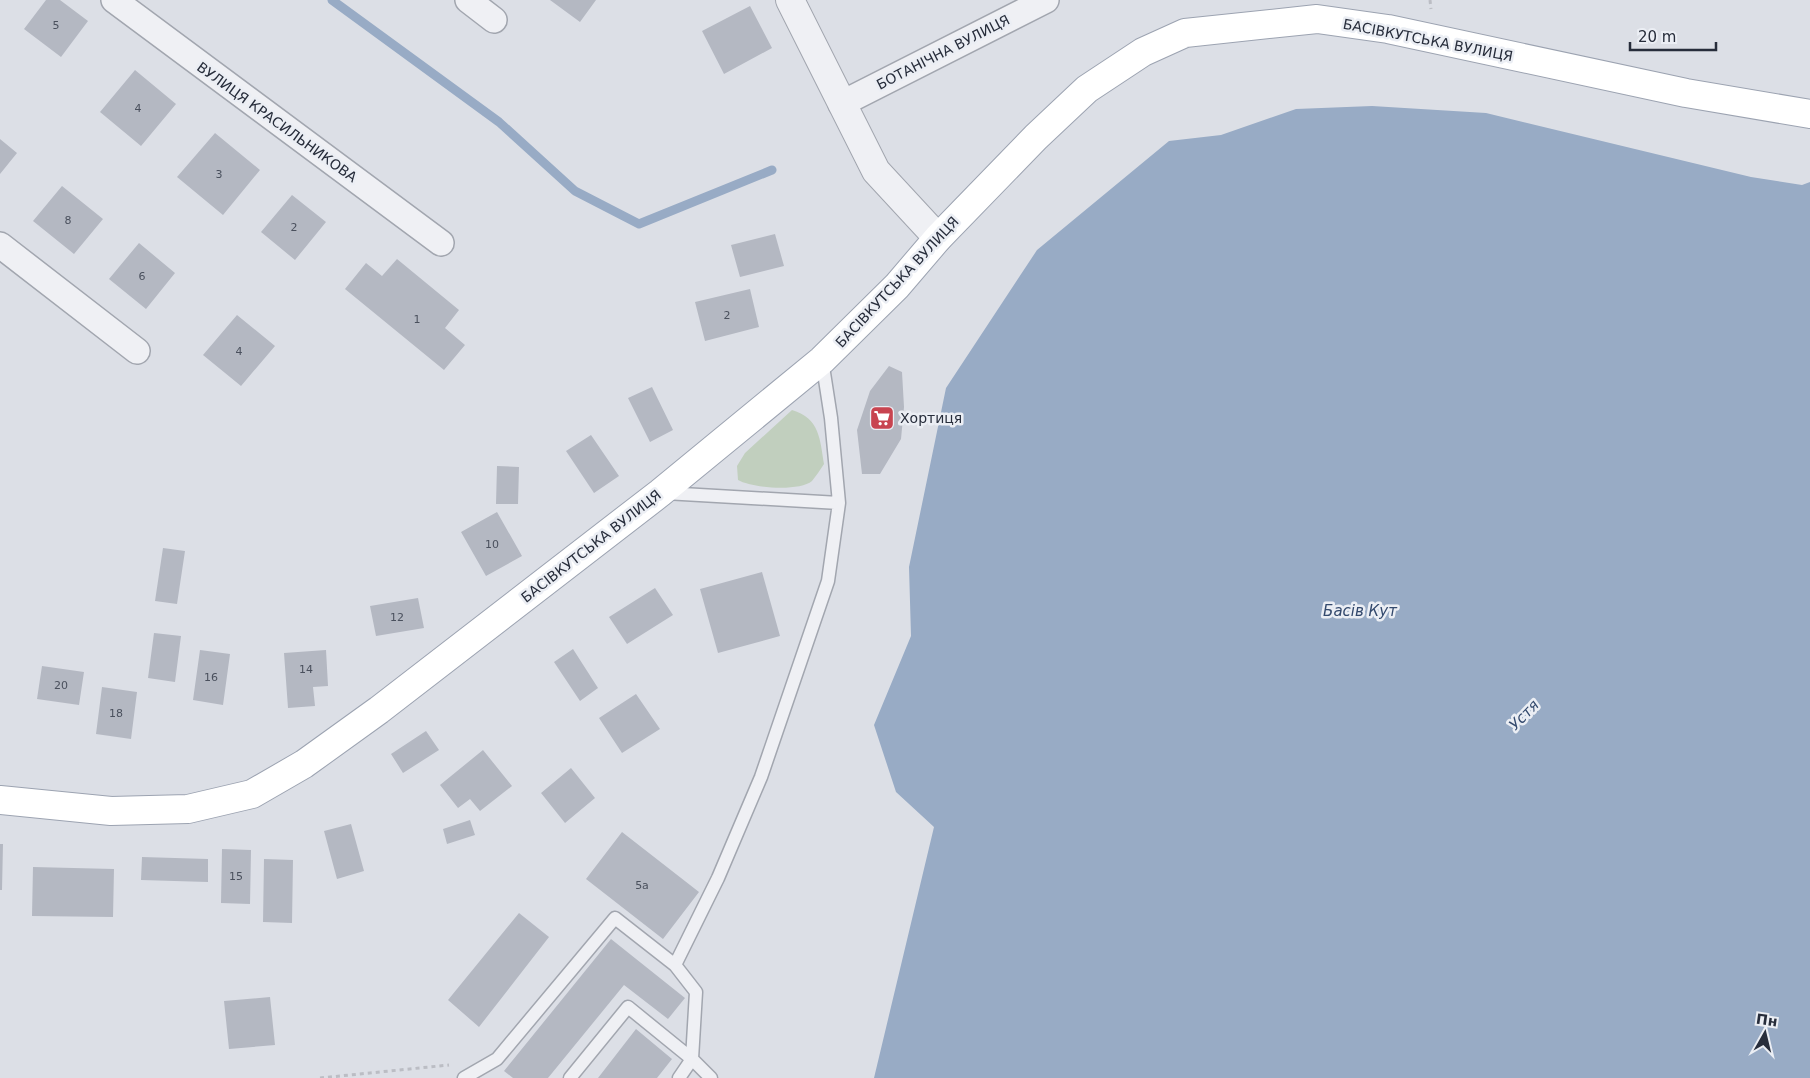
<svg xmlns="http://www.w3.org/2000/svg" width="1810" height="1078" font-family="'DejaVu Sans',sans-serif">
<rect width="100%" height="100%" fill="#dcdfe6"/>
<!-- green -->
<path fill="#c1cfbe" d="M792 410C820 418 820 440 824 464 820 470 816 476 812 481 799 492 752 488 738 480L737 466 745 453Z"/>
<!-- water -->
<path fill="#98abc5" d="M1372 106 1486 113 1751 177 1802 185 1810 182V1078H874L934 827 896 792 874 725 911 636 909 567 946 388 1037 250 1169 141 1221 135 1296 109Z"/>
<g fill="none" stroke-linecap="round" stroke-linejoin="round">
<!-- stream -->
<path stroke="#98abc5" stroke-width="9" d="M332 0 499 122 575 191 639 224 772 170"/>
</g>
<!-- building -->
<path fill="#b4b8c2" d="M46 0H60L88 21 61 57 24 29Z
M550 0H596L580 22Z
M750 6 772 48 724 74 702 31Z
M135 70 176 104 141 146 100 112Z
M215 133 260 170 223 215 177 177Z
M0 139 17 153 0 174Z
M62 186 103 219 74 254 33 221Z
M292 195 326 222 295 260 261 232Z
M775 234 784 266 740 277 731 245Z
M139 243 175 273 146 309 109 279Z
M397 259 459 310 445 328 465 345 444 370 345 289 366 263 382 276Z
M750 289 759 327 705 341 695 302Z
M237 315 275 346 241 386 203 355Z
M889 366 902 372 904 407 901 439 880 474H862L857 430 870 391Z
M652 387 673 430 650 442 628 398Z
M591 435 619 476 594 493 566 451Z
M497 466 519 467 518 504H496Z
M497 512 522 556 486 576 461 532Z
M163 548 185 551 177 604 155 601Z
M762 572 780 636 718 653 700 589Z
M655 588 673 615 627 644 609 617Z
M418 598 424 628 376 636 370 606Z
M154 633 181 636 175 682 148 678Z
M573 649 598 688 580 701 554 662Z
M200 650 230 654 223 705 193 700Z
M326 650 328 686 313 687 315 706 288 708 284 653Z
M42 666 84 672 79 705 37 699Z
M102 687 137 692 131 739 96 734Z
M636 694 660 729 622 753 599 718Z
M426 731 439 750 403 773 391 754Z
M483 750 512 786 480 811 470 799 458 808 440 785Z
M571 768 595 798 565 823 541 793Z
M470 820 475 835 447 844 443 829Z
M351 824 364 871 337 879 324 831Z
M622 832 699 892 663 939 586 879Z
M0 844H3L2 890H0Z
M222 849 251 850 250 904 221 903Z
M142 857 208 859V882L141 880Z
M264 859 293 860 292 923 263 922Z
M33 867 114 869 113 917 32 916Z
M519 913 549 937 479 1027 448 1000Z
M611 939 685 998 668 1019 624 985 548 1078H513L504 1071Z
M270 997 275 1045 229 1049 224 1001Z
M636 1029 672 1059 657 1078H598Z"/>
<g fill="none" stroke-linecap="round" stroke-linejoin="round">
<defs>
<path id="service" d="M665 493 839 503
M675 965 696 992 692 1059 679 1078
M464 1078 497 1059 615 918 675 965 718 878 761 777 828 581 839 503 831 418 822 360
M570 1078 628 1007 692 1059 711 1078"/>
<path id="minor" d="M114 0 441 243
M468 0 494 20
M841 104 1046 0
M0 245 137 351"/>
<path id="tertiary" d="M790 0 876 171 938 238"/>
<path id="primary" d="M0 800 111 811 188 809 252 794 304 764 379 710 660 493 822 360 897 286 938 238 1036 137 1087 89 1143 52 1185 33 1317 19 1388 29 1686 93 1810 114"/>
</defs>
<!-- service casing -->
<use href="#service" stroke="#a2a6af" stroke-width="15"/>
<!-- minor casing -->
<use href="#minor" stroke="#a2a6af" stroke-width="28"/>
<!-- tertiary casing -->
<use href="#tertiary" stroke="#a2a6af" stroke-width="30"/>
<!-- primary casing -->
<use href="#primary" stroke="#9ca3b1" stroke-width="30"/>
<!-- path -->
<path stroke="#bbbdc4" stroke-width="3" stroke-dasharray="4 4" stroke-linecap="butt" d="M1430 0 1431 9
M320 1078 449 1065"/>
<!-- service -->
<use href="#service" stroke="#eff0f4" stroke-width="12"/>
<!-- minor -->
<use href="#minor" stroke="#eff0f4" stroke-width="25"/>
<!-- tertiary -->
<use href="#tertiary" stroke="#eff0f4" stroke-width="28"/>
<!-- primary -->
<use href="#primary" stroke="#fff" stroke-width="28"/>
</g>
<!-- icons -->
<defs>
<symbol id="supermarket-square" viewBox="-11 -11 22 22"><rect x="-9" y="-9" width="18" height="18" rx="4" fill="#c84450" stroke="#ebeef4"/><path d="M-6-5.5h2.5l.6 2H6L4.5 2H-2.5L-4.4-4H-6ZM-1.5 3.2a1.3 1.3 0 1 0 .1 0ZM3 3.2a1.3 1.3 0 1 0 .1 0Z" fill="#fff"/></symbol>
</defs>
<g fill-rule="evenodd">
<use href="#supermarket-square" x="868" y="404" width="28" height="28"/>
</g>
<g text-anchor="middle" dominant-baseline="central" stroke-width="5" stroke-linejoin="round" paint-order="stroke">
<!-- number labels -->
<g font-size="11" fill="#4a505d">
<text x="56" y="25">5</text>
<text x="138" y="108">4</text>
<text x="219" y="174">3</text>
<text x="68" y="220">8</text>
<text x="294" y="227">2</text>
<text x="142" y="276">6</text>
<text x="727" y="315">2</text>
<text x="417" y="319">1</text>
<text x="239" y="351">4</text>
<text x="492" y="544">10</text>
<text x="397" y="617">12</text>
<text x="306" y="669">14</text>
<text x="211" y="677">16</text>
<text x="61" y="685">20</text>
<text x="116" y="713">18</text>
<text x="236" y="876">15</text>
<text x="642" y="885">5а</text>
</g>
<!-- street labels -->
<g font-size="14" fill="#272d3b" stroke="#ebeef4">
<text transform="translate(1428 40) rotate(11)">БАСІВКУТСЬКА ВУЛИЦЯ</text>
<text transform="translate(943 52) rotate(-27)">БОТАНІЧНА ВУЛИЦЯ</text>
<text transform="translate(277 122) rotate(36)">ВУЛИЦЯ КРАСИЛЬНИКОВА</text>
<text transform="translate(897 282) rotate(-47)">БАСІВКУТСЬКА ВУЛИЦЯ</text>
<text transform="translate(591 546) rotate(-38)">БАСІВКУТСЬКА ВУЛИЦЯ</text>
</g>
<!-- poi labels -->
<g font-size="14" fill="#272d3b" stroke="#ebeef4" text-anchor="start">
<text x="900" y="418">Хортиця</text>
</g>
<!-- water labels -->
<g font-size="15" font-style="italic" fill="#33496d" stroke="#ebeef4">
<text x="1360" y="611">Басів Кут</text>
<text transform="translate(1524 715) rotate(-46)">Устя</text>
</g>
</g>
<!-- north arrow -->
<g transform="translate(1765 1033) rotate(8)" stroke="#ebeef4" stroke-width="4" paint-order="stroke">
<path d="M0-4L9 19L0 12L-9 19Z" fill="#272d3b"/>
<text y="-8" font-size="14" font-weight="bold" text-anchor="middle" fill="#272d3b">Пн</text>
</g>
<!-- scale -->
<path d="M1630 42v8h86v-8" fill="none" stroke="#272d3b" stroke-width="2.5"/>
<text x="1638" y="42" font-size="15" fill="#272d3b" stroke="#ebeef4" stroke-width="4" paint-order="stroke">20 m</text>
</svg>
